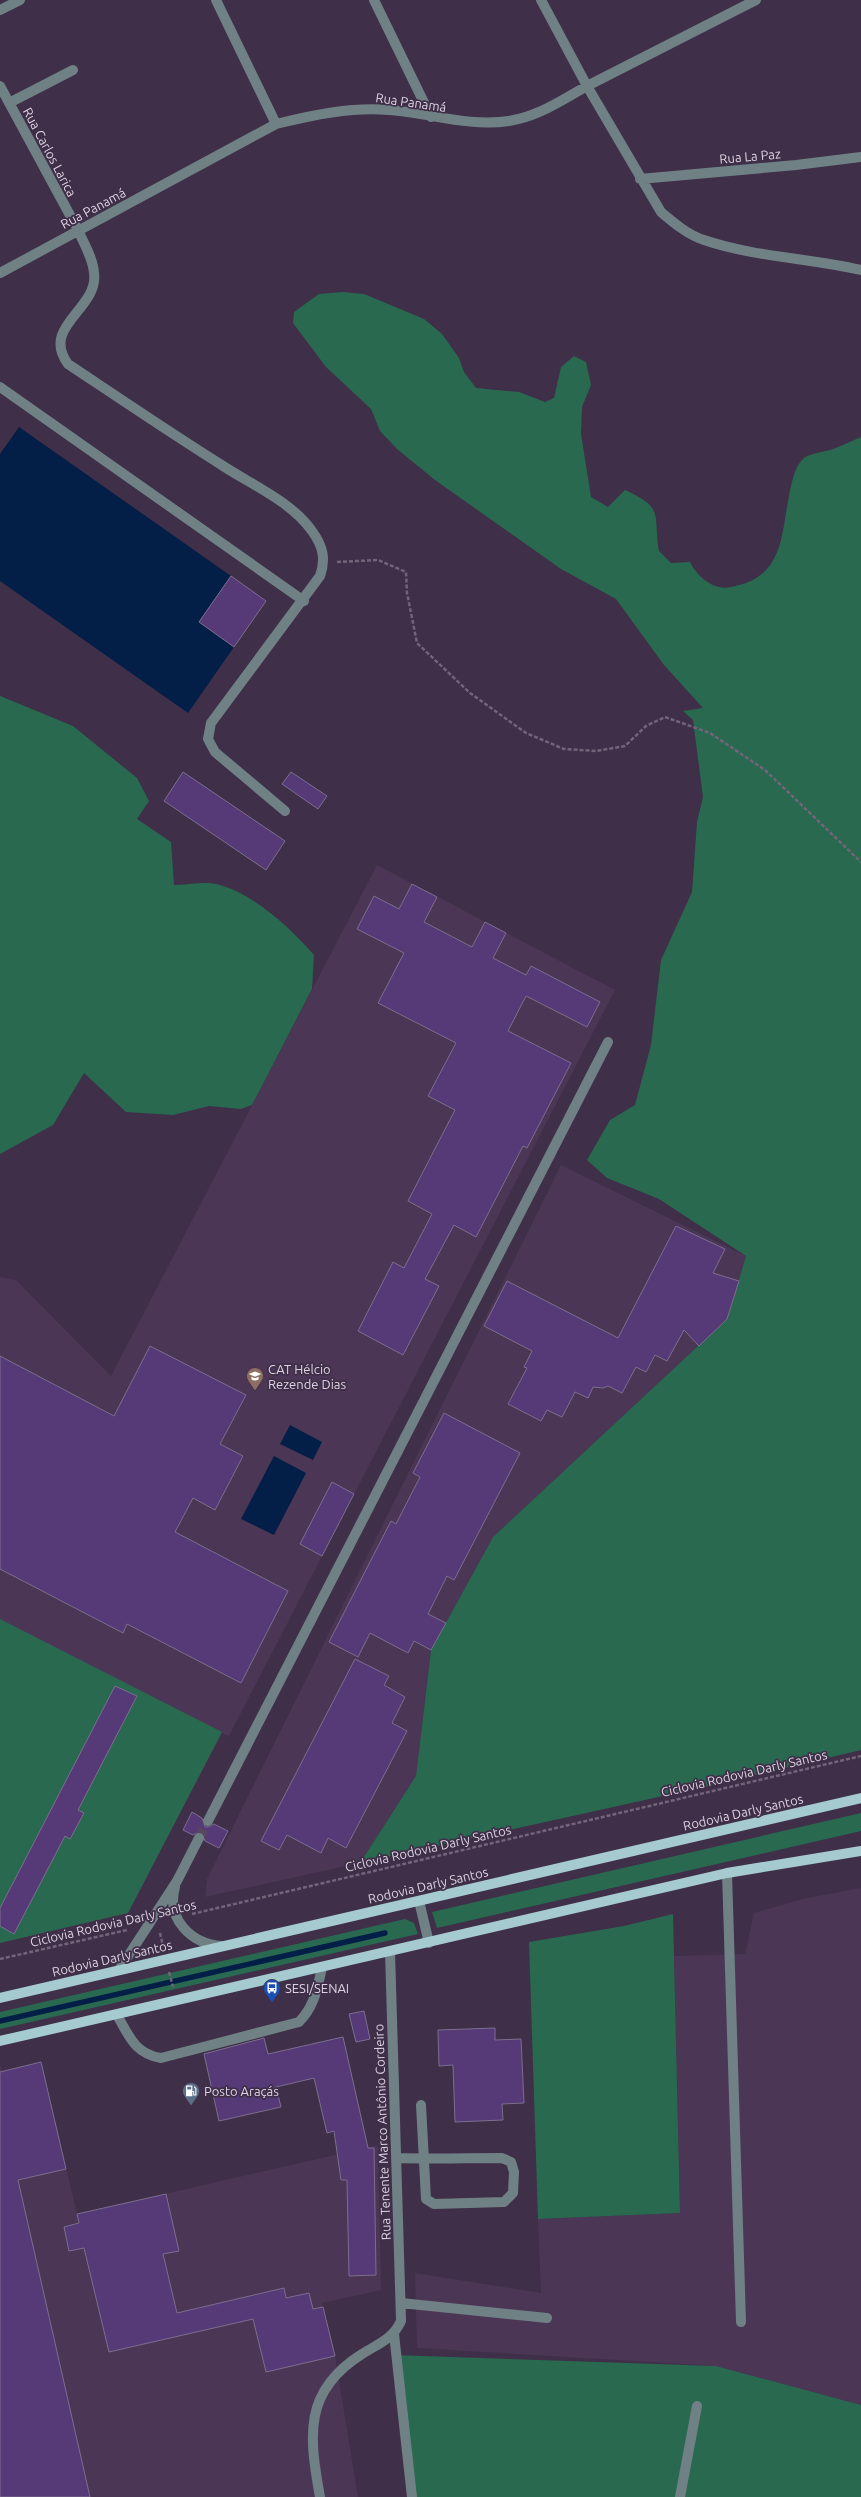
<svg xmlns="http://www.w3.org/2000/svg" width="861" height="2497" font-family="Ubuntu,sans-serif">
<rect width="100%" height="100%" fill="#3f2f48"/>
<!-- built -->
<path fill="#4b3655" d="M377 865 615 990 229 1736 222 1733 128 1913 0 1943V1277L16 1280 111 1376Z
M561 1165 746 1256 727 1319 493 1537 431 1650 416 1776 360 1863 205 1897 207 1879Z
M861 1888V2405L716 2366 417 2348 415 2273 541 2293 538 2219 680 2213 674 1956 745 1954 754 1913 802 1899Z
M41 2062 77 2214 378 2145 381 2290 322 2303 335 2356 358 2497H0V2065L2 2071Z"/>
<!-- green -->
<path fill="#296950" d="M342 292 364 294 424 319 442 334 459 358 464 372 476 388 519 392 545 402 554 398 561 367 574 356 586 362 591 385 582 407 581 434 591 497 608 507 625 490C665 508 653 514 659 551L671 563 690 562C697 576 713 591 731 587 789 577 780 527 792 482 794 474 797 464 804 458 811 453 825 452 833 449 843 445 852 441 861 437V1750L717 1784 360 1863 416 1776 431 1650 493 1537 727 1319 746 1256 659 1199 607 1178 587 1160 610 1120 635 1105 651 1045 661 960 692 892 697 822 703 797 693 720 683 711 703 708 664 665 616 599 561 569 435 480 397 449 380 431 371 409 326 367 293 323 294 312 319 294Z
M0 696 73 726 137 778 149 801 137 819 171 842 174 885C187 885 204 881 216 884 252 892 292 929 314 955L312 989 252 1105 241 1109 209 1106 173 1115 126 1112 84 1073 53 1125 0 1154Z
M0 1619 222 1732 128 1913 0 1943Z
M861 1813V1831L437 1928 432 1912Z
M673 1914 680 2213 538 2219 529 1942 624 1926Z
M405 1919 414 1923 418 1934 0 2029V2012Z
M393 2355 716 2366 861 2405V2497H416Z"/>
<!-- water -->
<path fill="#031f47" d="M19 427 231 576 199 622 234 647 188 713 0 581V454Z
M290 1425 322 1442 313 1460 280 1444Z
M274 1456 306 1473 274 1535 241 1519Z"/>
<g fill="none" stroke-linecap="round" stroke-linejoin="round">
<!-- stream -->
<path stroke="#031f47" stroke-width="5.5" d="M0 2021 385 1933"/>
</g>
<!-- building -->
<path fill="#563977" stroke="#7c6f8e" d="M231 576 266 601 234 647 199 622Z
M183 772 285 841 266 870 164 801Z
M291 772 327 796 318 809 282 784Z
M412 884 437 897 424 922 472 947 485 922 506 933 493 958 526 975 531 966 600 1002 587 1027 526 996 508 1031 571 1063 527 1148 523 1146 476 1237 454 1225 425 1279 439 1286 403 1355 358 1331 393 1262 404 1268 432 1214 408 1201 455 1110 428 1096 456 1043 378 1003 404 953 357 929 374 896 399 909Z
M676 1226 725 1249 713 1273 739 1281 727 1319 699 1346 684 1330 667 1361 655 1355 646 1372 636 1367 622 1393 608 1386 603 1388 593 1387 588 1398 575 1392 562 1417 547 1410 541 1421 508 1404 527 1368 524 1367 532 1351 484 1326 507 1281 618 1338Z
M150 1346 246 1395 220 1444 243 1456 215 1510 193 1498 175 1532 288 1591 241 1683 127 1624 123 1633 0 1569V1356L114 1416Z
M444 1413 520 1453 454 1580 447 1576 428 1614 446 1623 431 1650 414 1641 408 1653 370 1633 358 1657 329 1642 391 1521 396 1524 420 1477 413 1473Z
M332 1482 354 1494 322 1556 300 1544Z
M355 1659 389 1676 384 1685 405 1697 392 1723 407 1731 346 1848 328 1838 321 1853 287 1835 279 1850 261 1841Z
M115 1686 137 1696 78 1810 84 1813 70 1839 65 1836 14 1934 0 1926V1908Z
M192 1812 202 1818 205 1827H209L214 1824 228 1831 219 1848 205 1841 202 1832H198L193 1835 183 1830Z
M364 2011 370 2039 356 2042 349 2014Z
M495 2028V2040L521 2039 524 2103 502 2104 503 2120 455 2122 453 2065 439 2066 438 2030Z
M343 2037 368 2148H374L376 2275 349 2276 347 2180H341L334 2131 327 2133 314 2078 276 2087 281 2107 219 2121 204 2054 264 2038 268 2054Z
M41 2062 66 2169 18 2180 90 2497H0V2072Z
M166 2194 179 2251 163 2254 177 2313 284 2288 286 2298 309 2293 313 2309 323 2307 335 2356 266 2372 253 2319 109 2352 84 2248 69 2251 64 2227 79 2223 77 2214Z"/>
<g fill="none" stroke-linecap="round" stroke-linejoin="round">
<!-- minor-tunnel -->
<path stroke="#57475f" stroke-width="10" stroke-dasharray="10 5" stroke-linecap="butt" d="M199 1838 208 1821"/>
<!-- path -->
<path stroke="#73647a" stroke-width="2.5" stroke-dasharray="4 2" stroke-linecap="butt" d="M337 562 378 560 406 572 407 593 417 643 470 693 526 733 564 749 596 751 625 746 646 726 665 717 710 733 765 770 861 862
M192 1914 861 1756
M160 1933 163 1946
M0 1959 127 1930
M169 1972 173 1987"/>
<!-- minor -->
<path stroke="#6f8184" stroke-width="10" d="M216 0 276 124
M374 0 431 117
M541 0 587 86 661 212C674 223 688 235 704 240 754 257 810 258 861 270
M0 10 20 0
M0 86 78 230C84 244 93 258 94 273 99 309 40 326 68 364 119 398 169 432 220 464 250 484 291 501 312 531 323 546 326 559 320 576L211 723 208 739 215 752 285 811
M9 103 73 70
M640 179 796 165 861 157
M0 273 276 124C313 115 350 107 389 110 430 113 468 127 509 121 541 116 564 98 591 84 646 56 701 28 756 0
M0 387 304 601
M208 1821 608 1042
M727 1873 741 2322
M175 1887C166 1919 191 1944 222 1946
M419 1901 429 1943
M119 1970 177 1881 199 1838
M117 2015C129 2036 135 2054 161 2058L299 2022C315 2006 317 1988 322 1968
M396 2158C432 2159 467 2158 502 2158L511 2162 514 2172 513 2193 504 2202 434 2204 426 2199 421 2105
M401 2303 547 2318
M394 2334 412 2497
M320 2497C309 2436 303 2391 362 2354 378 2344 393 2339 401 2321L390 1952
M680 2497 697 2406"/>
<!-- major -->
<path stroke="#a5cbd1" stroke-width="10" d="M0 1998 861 1798
M0 2041 727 1873 861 1851"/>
</g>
<!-- icons -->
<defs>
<symbol id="school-pin" viewBox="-11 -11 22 30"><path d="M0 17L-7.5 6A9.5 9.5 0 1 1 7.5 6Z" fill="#8d6e63" stroke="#3f2f48"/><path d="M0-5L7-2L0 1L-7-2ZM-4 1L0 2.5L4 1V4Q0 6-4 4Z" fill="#fff"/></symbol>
<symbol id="bus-pin" viewBox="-11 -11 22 30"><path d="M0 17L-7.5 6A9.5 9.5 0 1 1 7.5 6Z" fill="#1a4fb4" stroke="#3f2f48"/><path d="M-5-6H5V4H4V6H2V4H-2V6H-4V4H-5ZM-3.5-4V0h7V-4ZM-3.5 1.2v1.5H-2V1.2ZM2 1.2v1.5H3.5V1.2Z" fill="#fff"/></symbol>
<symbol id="fuel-pin" viewBox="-11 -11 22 30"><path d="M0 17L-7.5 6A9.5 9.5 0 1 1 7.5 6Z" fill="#5c6f8a" stroke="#3f2f48"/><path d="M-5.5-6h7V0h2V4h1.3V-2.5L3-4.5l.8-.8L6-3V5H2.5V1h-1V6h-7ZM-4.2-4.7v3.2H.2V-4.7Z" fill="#fff"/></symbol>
</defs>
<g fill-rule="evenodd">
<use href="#school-pin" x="245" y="1366" width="20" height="27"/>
<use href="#bus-pin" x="262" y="1978" width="20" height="27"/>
<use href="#fuel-pin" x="181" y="2081" width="20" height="27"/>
</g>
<g text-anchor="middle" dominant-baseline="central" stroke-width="3.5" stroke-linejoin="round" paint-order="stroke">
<!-- street labels -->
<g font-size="13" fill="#ddd2e2" stroke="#3f2f48">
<text transform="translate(411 102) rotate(8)">Rua Panamá</text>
<text transform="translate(50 152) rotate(62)">Rua Carlos Larica</text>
<text transform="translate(750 156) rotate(-5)">Rua La Paz</text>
<text transform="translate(93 208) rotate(-28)">Rua Panamá</text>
<text transform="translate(744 1773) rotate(-13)">Ciclovia Rodovia Darly Santos</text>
<text transform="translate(743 1812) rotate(-13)">Rodovia Darly Santos</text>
<text transform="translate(428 1848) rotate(-13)">Ciclovia Rodovia Darly Santos</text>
<text transform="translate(428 1885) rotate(-13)">Rodovia Darly Santos</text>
<text transform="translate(113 1923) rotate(-13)">Ciclovia Rodovia Darly Santos</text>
<text transform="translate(112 1958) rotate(-13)">Rodovia Darly Santos</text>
<text transform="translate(382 2132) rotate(-92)">Rua Tenente Marco Antônio Cordeiro</text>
</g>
<!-- poi labels -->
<g font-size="13" fill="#ddd2e2" stroke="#3f2f48" text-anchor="start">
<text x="268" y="1369">CAT Hélcio<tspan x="268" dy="15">Rezende Dias</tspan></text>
<text x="285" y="1988">SESI/SENAI</text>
<text x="204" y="2091">Posto Araçás</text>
</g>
</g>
</svg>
